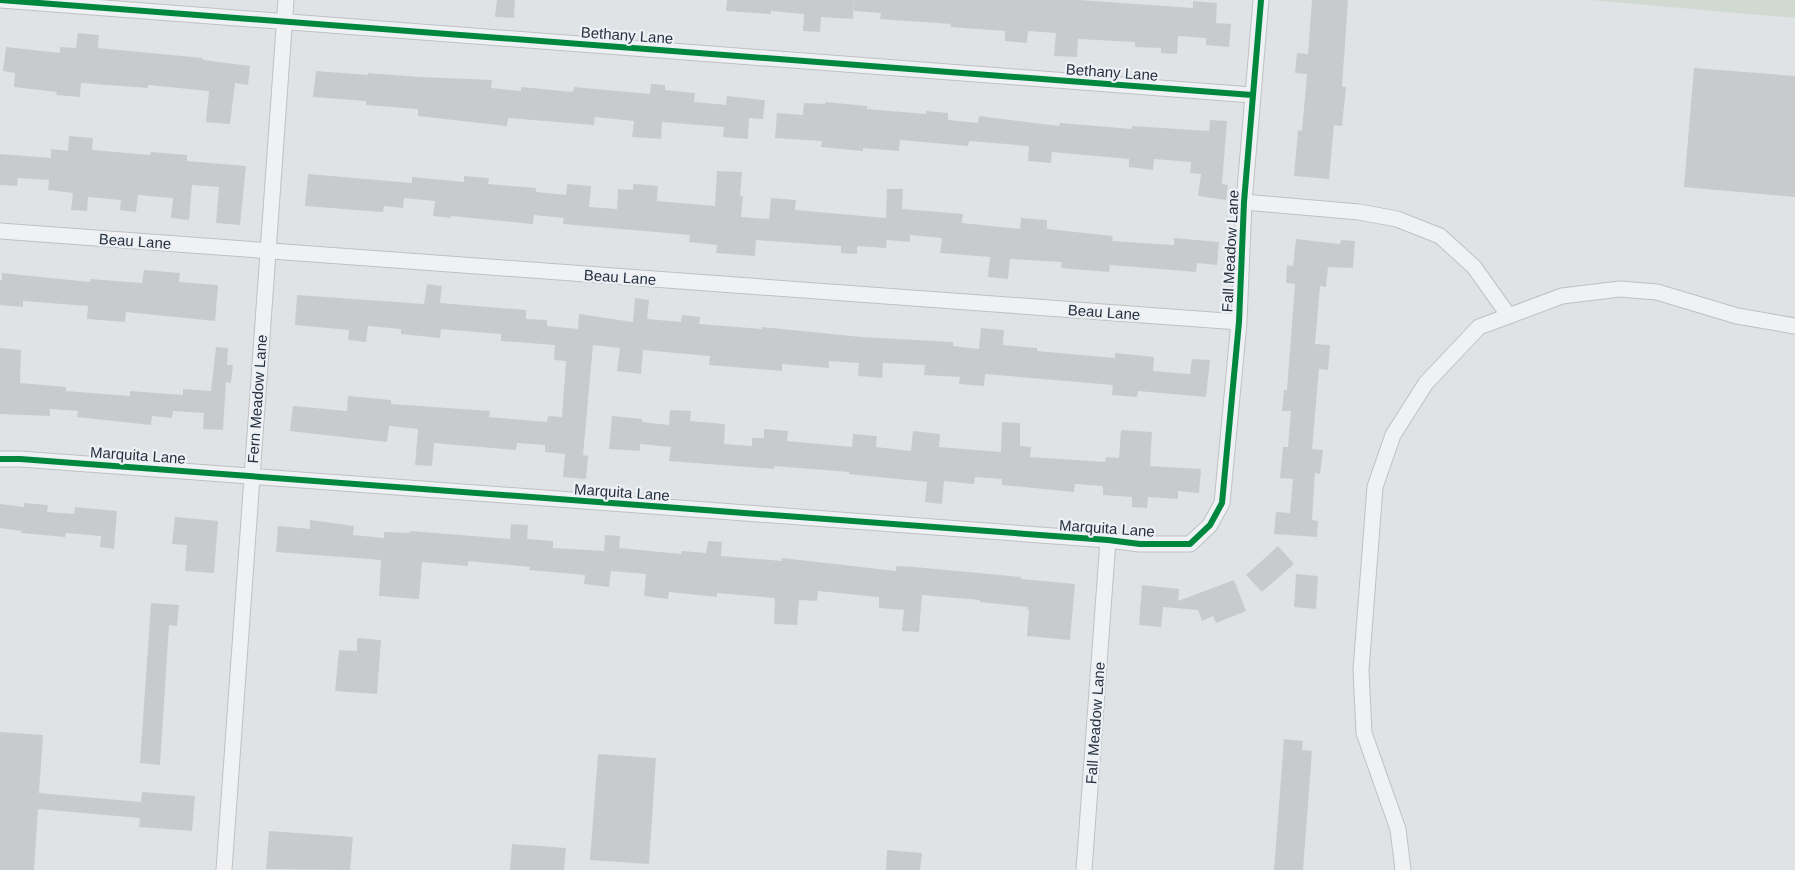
<svg xmlns="http://www.w3.org/2000/svg" width="1795" height="870" font-family="Arial,sans-serif">
<rect width="100%" height="100%" fill="#e0e3e6"/>
<!-- green -->
<path fill="#d1dad1" d="M1590 0H1795V18Z"/>
<!-- building -->
<path fill="#c8cbce" d="M497 0H515L514 18 495 17Z
M727 0H854L853 19 821 17 820 32 803 31 804 14 771 11V14L726 11Z
M854 0H1079L1193 8V1L1217 3 1216 23 1231 24 1229 47 1206 45V38L1178 36 1177 54 1161 53V48L1135 47V42L1078 39 1077 57 1054 56 1056 33 1028 31 1027 43 1005 41V31L950 27 951 24 880 19 881 13 854 11Z
M1312 0H1348L1342 87H1346L1342 126 1334 125 1329 179 1294 176 1298 130 1302 131 1307 74 1295 73 1297 53 1308 54Z
M78 33 99 35 98 48 203 58V60L250 66 248 85 235 83 230 124 206 122 209 91 148 85V88L81 83 80 97 56 95 57 92 14 87 15 73 3 71 6 47 60 53V47L76 48Z
M1694 68 1795 76V197L1684 187Z
M316 71 368 75V73L421 77 492 80 491 88 521 91V87L573 92 574 87 650 94 651 84 665 85V90L695 93 694 102 726 105 727 96 765 100 763 119 749 118 748 139 723 137 724 127 662 122 661 139 632 137 634 121 595 117 594 125 508 118 507 126 418 116V109L366 105V101L313 97Z
M825 102 867 106V109L926 114V111L948 113V120L978 123 979 116 1059 126 1060 123 1132 129V126L1209 131 1210 120 1227 121 1222 184 1228 185 1226 200 1198 196 1201 174 1190 173 1191 162 1154 159 1153 170 1129 167V159L1052 152 1051 163 1028 161 1029 146 969 141 968 146 900 140 899 151 863 148V151L821 147 822 141 775 138 777 113 803 115 804 103 825 104Z
M69 136 93 138 92 150 150 155 151 152 187 155V161L246 166 240 225 216 223 219 187 192 185 189 220 171 218 173 198 138 195 136 212 120 210 121 200 88 197 87 211 71 210 73 193 48 190 49 180 18 178 17 186 0 185V154L51 158V149L68 151Z
M717 171 742 172 740 196H743L741 217 769 219 771 198 796 200 795 210 886 218 887 189H903L902 209 963 214 962 223 1020 229 1021 218 1047 220V229L1113 236 1112 241 1174 245V238L1219 242 1217 265 1197 263 1196 272 1110 265 1109 272 1061 268 1062 262 1010 259 1008 279 988 277 990 257 940 253 942 238 910 235V242L887 240 886 248 857 246V254L841 253V246L756 240 755 256 716 253 717 245 689 242 690 235 563 224 564 218 534 215 533 224 451 216V218L433 216 435 201 404 198 403 208 384 206 383 212 305 206 308 174 412 183V177L464 182V176L489 178 488 184 536 188V192L566 195 567 184 591 186 589 207 617 209 618 189 633 190V184L658 186 657 201 715 206Z
M1296 239 1340 244 1341 240 1355 241 1353 268 1328 267 1326 287 1320 286 1315 344 1330 345 1328 370 1319 369 1312 449 1323 450 1320 474 1315 473 1312 520 1318 521 1317 537 1274 534 1276 512 1290 513 1293 479 1280 478 1283 447H1288L1291 411H1282L1284 390H1287L1295 284 1286 283 1287 265 1293 266Z
M144 270 180 273 179 282 218 285 215 321 126 312 125 322 87 319 88 306 23 301V307L0 305V280H2V273L90 282V279L142 283Z
M427 284 442 286 440 303 526 310V319L547 320V326L578 329 579 314 633 322 635 298 649 300 647 319 681 322 682 315 700 317 699 324 762 329V327L861 337 953 342V346L979 349 981 328 1004 330 1003 345 1037 348V351L1115 358V353L1154 357 1153 371 1190 374 1192 359 1210 360 1206 397 1138 391 1137 397 1112 395 1113 385 985 374 984 386 959 384 960 377 924 375 925 365 883 363 882 378 858 376 859 363 829 361V368L782 364V371L709 365 710 356 643 350 641 374 617 371 620 348 593 345 583 455 588 456 586 479 563 477 565 454 545 452V445L517 443 516 450 434 443 432 466 415 465 418 429 389 426 387 442 290 431 293 406 347 411 348 396 391 400V404L490 411 489 417 547 422 548 416 562 417 566 361 554 360 555 345 501 341V334L441 329 440 338 401 334V329L368 326 366 342 348 340 349 330 295 325 297 295 424 304Z
M216 347 228 348 227 365H233L231 383 226 382 223 430 203 429 204 413 173 411 172 418 152 416 151 425 77 417 78 411 50 409V416L0 414V348L21 350 20 383 66 387V391L130 396V391L183 395V389L211 391Z
M670 410 691 411 690 421 725 424 724 444 752 446V438H764V429L788 431 787 441 852 447 853 434 877 436 876 447 911 451 913 431 940 434 939 447 1001 452 1002 422 1020 423V446L1031 447 1030 457 1105 462 1106 457 1119 458 1121 430 1152 432 1150 466 1201 469 1199 493 1178 491V499L1148 497 1147 508 1132 507V497L1103 495V486L1075 484 1074 492 1002 485V479L975 477 974 484 944 481 942 504 925 502 927 482 849 474V472L774 466V469L669 461 671 447 640 444V451L609 449 612 416 642 419V422L669 425Z
M24 503 48 505 47 512 74 514 75 507 117 511 114 549 100 547 101 536 66 533 65 537 21 533 22 531 0 528V504L24 507Z
M175 517 218 521 214 573 185 571 187 545 172 544Z
M310 520 354 526 353 535 384 538V532L410 533V531L510 539 511 524 528 525 527 539 553 541V548L604 551 605 535 620 536 619 548 681 554 682 551 706 553 708 541 722 542 721 556 782 561V558L896 571V566L915 567 1021 577V579L1075 584 1070 640 1027 636 1029 610H1027L1028 607 980 602V600L922 595 919 632 902 631 904 610 879 608V597L818 591 817 601 799 600 797 625 774 624 775 598 717 593V597L669 592 668 599 644 596 646 574 611 571 609 587 584 584 585 575 529 570 530 567 468 561V566L422 562 419 599 379 596 381 560 276 552 278 526 310 529Z
M1278 546 1294 564 1262 592 1246 575Z
M1296 574 1318 576 1316 609 1294 607Z
M1234 580 1246 611 1216 623 1213 616 1202 621 1198 610 1163 607 1161 627 1139 625 1142 585 1179 589 1178 601Z
M151 603 179 605 177 626 169 625 160 765 140 763Z
M357 638 381 640 377 694 335 691 339 650 357 651Z
M0 732 43 735 39 793 141 802 142 792 195 796 192 831 139 827 140 818 38 809 34 870H0Z
M1284 739 1303 741 1302 750 1312 751 1303 870H1274Z
M598 754 656 758 649 864 590 860Z
M269 831 353 837 350 870 266 869Z
M512 844 566 848 564 870H510Z
M887 850 922 853 920 870H886Z"/>
<g fill="none" stroke-linecap="round" stroke-linejoin="round">
<defs>
<path id="minor" d="M0 0 1252 95
M1244 202 1359 212 1397 219 1440 236 1474 267 1509 316
M0 231 1239 322
M0 459H20L1108 540 1140 544H1190L1210 525 1222 503 1239 322 1244 202 1261 0
M224 870 286 0
M1084 870 1108 540
M1403 870 1398 829 1364 733 1361 670 1375 487 1393 435 1426 383 1479 327 1562 296 1620 289 1657 292 1737 316 1795 326"/>
</defs>
<!-- minor casing -->
<use href="#minor" stroke="#bec1c4" stroke-width="17"/>
<!-- minor -->
<use href="#minor" stroke="#f0f1f2" stroke-width="15"/>
<defs>
<path id="cycleway" d="M0 0 1252 95
M0 459H20L1108 540 1140 544H1190L1210 525 1222 503 1239 322 1244 202 1261 0"/>
</defs>
<!-- cycleway casing -->
<use href="#cycleway" stroke="#edf1f5" stroke-width="10"/>
<!-- cycleway -->
<use href="#cycleway" stroke="#00873e" stroke-width="6"/>
</g>
<g text-anchor="middle" dominant-baseline="central" stroke-width="4.5" stroke-linejoin="round" paint-order="stroke">
<!-- street labels -->
<g font-size="15" fill="#27313f" stroke="#edf1f5">
<text transform="translate(627 35) rotate(4)">Bethany Lane</text>
<text transform="translate(1112 72) rotate(4)">Bethany Lane</text>
<text transform="translate(135 241) rotate(4)">Beau Lane</text>
<text transform="translate(1230 251) rotate(-87)">Fall Meadow Lane</text>
<text transform="translate(620 277) rotate(4)">Beau Lane</text>
<text transform="translate(1104 312) rotate(4)">Beau Lane</text>
<text transform="translate(257 399) rotate(-86)">Fern Meadow Lane</text>
<text transform="translate(138 455) rotate(4)">Marquita Lane</text>
<text transform="translate(622 492) rotate(4)">Marquita Lane</text>
<text transform="translate(1107 528) rotate(4)">Marquita Lane</text>
<text transform="translate(1095 723) rotate(-86)">Fall Meadow Lane</text>
</g>
</g>
</svg>
